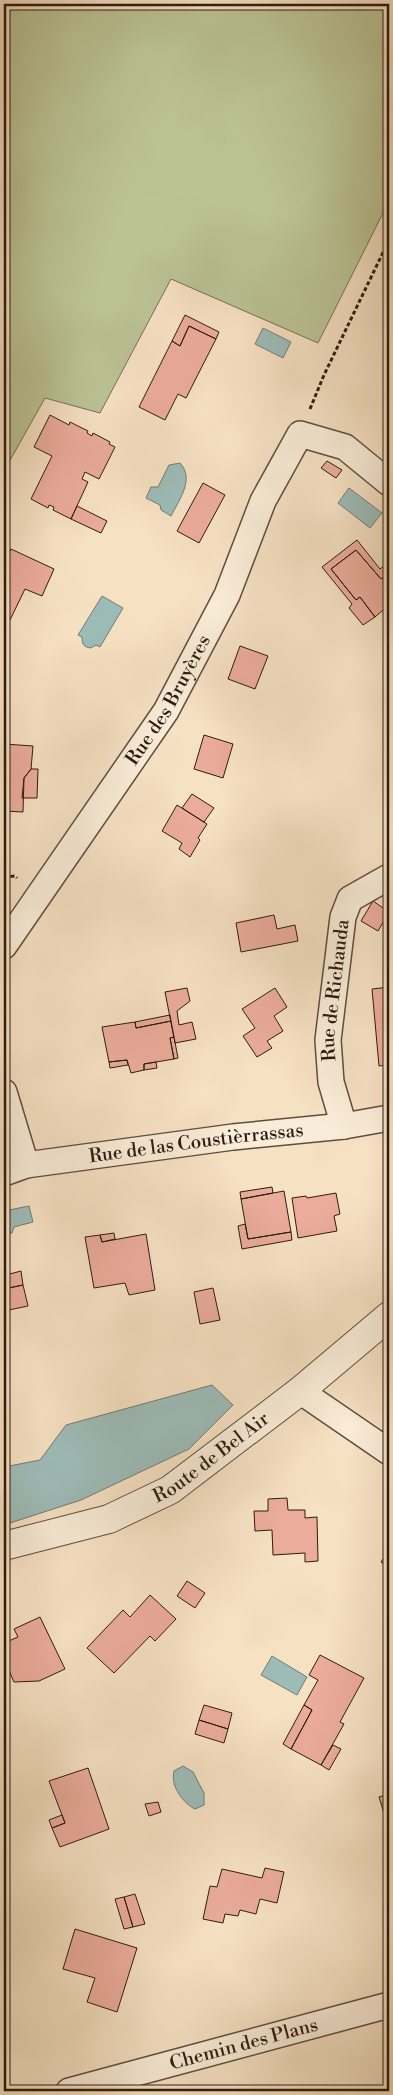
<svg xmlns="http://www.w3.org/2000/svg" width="393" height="2095" font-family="'Libre Bodoni',serif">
<rect width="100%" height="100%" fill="#f6e1c3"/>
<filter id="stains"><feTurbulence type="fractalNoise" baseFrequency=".004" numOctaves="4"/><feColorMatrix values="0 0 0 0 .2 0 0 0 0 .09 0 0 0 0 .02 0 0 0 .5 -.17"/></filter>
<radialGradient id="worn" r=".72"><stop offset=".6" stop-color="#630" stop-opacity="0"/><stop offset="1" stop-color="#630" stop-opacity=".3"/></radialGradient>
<!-- green -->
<path fill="#bbc395" stroke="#747053" d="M4 4H389V201L318 343 171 279 100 413 45 398 4 471Z"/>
<!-- water -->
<path fill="#9dbcb8" stroke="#707c75" d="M263 328 291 342 283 358 255 344Z
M180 463C195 479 179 500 171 516L161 510 160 505 146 498 151 487H158L169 465Z
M349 488 382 513 370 528 338 503Z
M102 596 123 608 100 647 96 645 91 648C84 647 82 645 82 637L78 635Z
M29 1206 33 1222 14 1227 12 1233 4 1234V1211Z
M212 1385 233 1405 189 1449 81 1500 4 1525V1467L40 1460 66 1425Z
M272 1656 307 1677 297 1695 261 1675Z
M183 1766 193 1772 204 1793V1805L195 1809C183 1803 170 1786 174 1771Z"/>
<!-- building -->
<path fill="#ebac9b" stroke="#2d1c11" d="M185 315 219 332 216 339 189 326 180 346 172 341Z
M189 326 216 339 186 398 178 394 165 420 139 407 172 341 180 346Z
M50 415 69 425 70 422 88 431 87 433 92 436 93 433 110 442 109 444 115 447 99 479 85 472 82 479 88 482 71 519 53 510 54 507 49 505 48 508 31 499 52 456 34 447Z
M327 461 342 470 336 478 321 468Z
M203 483 225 495 199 543 177 531Z
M77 506 107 521 101 533 71 519Z
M357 540 380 569 389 562V573L381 579 356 550 331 569 356 600 360 597 375 617 363 625 349 608 352 604 322 567Z
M11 549 54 569 42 596 25 589 10 620 4 618V563Z
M356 550 381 579 389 573V605L375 617 360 597 356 600 331 569Z
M240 646 268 656 255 689 228 679Z
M204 735 233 744 223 778 194 769Z
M4 744 33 746 31 769 24 778 23 812 4 811Z
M31 769H38L37 798H22L24 778Z
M192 794 214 808 204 822 182 808Z
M177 805 207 824 198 838 200 840 190 857 179 849 182 843 162 831Z
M373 901 389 912 378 931 361 921Z
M274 915 277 929 295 925 298 941 241 952 236 923Z
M389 987V1065L379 1066 372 989Z
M187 988 190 1001 177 1011 179 1025 192 1022 196 1039 175 1043 165 992Z
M275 988 287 1007 274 1016 283 1031 267 1041 272 1048 257 1057 243 1036 255 1028 242 1009Z
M170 1015 171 1021 136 1028 135 1022Z
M171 1021 174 1037 170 1038 174 1059 144 1064V1070L131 1073 127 1060 109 1062 102 1027 135 1022 136 1028Z
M174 1037 178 1058 174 1059 170 1038Z
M127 1060 128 1065 110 1068 109 1062Z
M156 1062 157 1068 144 1070V1064Z
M272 1187 273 1193 241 1199 240 1192Z
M284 1191 291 1232 248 1239 241 1199Z
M336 1193 340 1214 334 1216 337 1231 298 1238 292 1198 306 1196 307 1198Z
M245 1224 248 1239 291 1232 292 1240 242 1249 238 1226Z
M114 1233 115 1239 102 1242 100 1235Z
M146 1234 155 1290 129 1295 125 1283 94 1288 85 1237 100 1235 102 1242Z
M4 1266 6 1275 21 1271 23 1285 4 1289Z
M23 1285 28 1306 4 1311V1289Z
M213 1288 220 1320 200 1324 194 1292Z
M287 1498 288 1510H305V1518L317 1517 318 1561 305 1562V1553L273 1555 272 1530 255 1531 254 1511H268V1499Z
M388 1552H389V1567L381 1562Z
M187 1581 205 1593 195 1608 177 1596Z
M150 1595 176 1619 155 1641 150 1636 114 1673 87 1648 123 1610 130 1617Z
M40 1617 65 1669 39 1681 14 1682 4 1659V1643L18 1637 14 1629Z
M320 1655 364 1678 340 1722 344 1724 321 1765 291 1749 312 1710 304 1705 318 1680 309 1675Z
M204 1705 232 1713 228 1729 199 1720Z
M304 1705 312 1710 291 1749 283 1744Z
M199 1720 228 1729 224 1743 195 1734Z
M333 1745 341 1749 329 1770 321 1765Z
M88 1768 109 1829 60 1847 52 1828 65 1823 49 1781Z
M389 1794V1808L383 1810 379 1797Z
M158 1802 161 1812 149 1816 145 1804Z
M389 1808V1825L387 1826 383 1810Z
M62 1815 65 1823 52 1828 49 1820Z
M265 1868 284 1872 277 1903 260 1899 256 1914 240 1910 238 1916 225 1914 223 1923 203 1919 210 1886 217 1887 222 1869 262 1878Z
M135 1894 145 1924 133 1927 124 1897Z
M124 1897 133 1927 124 1929 115 1899Z
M75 1929 137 1948 117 2012 87 2002 95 1978 63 1969Z"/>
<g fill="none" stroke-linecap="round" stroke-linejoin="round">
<defs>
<g id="minor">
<path id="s1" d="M4 946 166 711 227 595 263 501 300 434 345 447 389 483"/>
<path d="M4 1092 26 1165"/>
<path id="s2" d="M344 1126 331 1082 328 1040 343 917 350 899 389 877"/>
<path id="s3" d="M4 1173 26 1165 233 1137 344 1126 389 1118"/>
<path d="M300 1391 389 1452"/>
<path id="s4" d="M69 2091 389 2005"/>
</g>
<g id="tertiary">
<path id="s5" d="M4 1546 109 1519 170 1490 300 1391 389 1316"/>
</g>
</defs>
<!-- minor casing -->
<use href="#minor" stroke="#5f4d3e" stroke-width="28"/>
<!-- tertiary casing -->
<use href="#tertiary" stroke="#5f4d3e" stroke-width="30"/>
<!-- path -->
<path stroke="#2d1c11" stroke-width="3" stroke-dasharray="4 2.5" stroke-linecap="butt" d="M310 409 324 375 389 240
M4 877 15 876 17 878"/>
<!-- minor -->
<use href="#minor" stroke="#f9ecd8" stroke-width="25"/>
<!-- tertiary -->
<use href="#tertiary" stroke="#f9ecd8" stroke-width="28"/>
</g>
<g text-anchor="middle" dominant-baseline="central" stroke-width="5" stroke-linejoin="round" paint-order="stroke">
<!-- street labels -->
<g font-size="19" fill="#2d1c11" stroke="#f9ecd8">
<text stroke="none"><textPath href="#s1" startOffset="296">Rue des Bruyères</textPath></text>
<text stroke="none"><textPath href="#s2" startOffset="138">Rue de Richauda</textPath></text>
<text stroke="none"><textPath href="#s3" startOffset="195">Rue de las Coustièrrassas</textPath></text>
<text stroke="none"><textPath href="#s5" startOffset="228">Route de Bel Air</textPath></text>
<text stroke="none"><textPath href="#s4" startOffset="181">Chemin des Plans</textPath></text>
</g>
</g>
<!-- margin -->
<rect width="393" height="2095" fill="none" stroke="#f6e1c3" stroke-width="20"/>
<rect x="5" y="5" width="383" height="2085" fill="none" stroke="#2d1c11" stroke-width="2.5"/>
<rect x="10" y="10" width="373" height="2075" fill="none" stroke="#2d1c11"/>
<rect width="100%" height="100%" filter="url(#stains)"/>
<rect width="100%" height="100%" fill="url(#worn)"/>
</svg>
